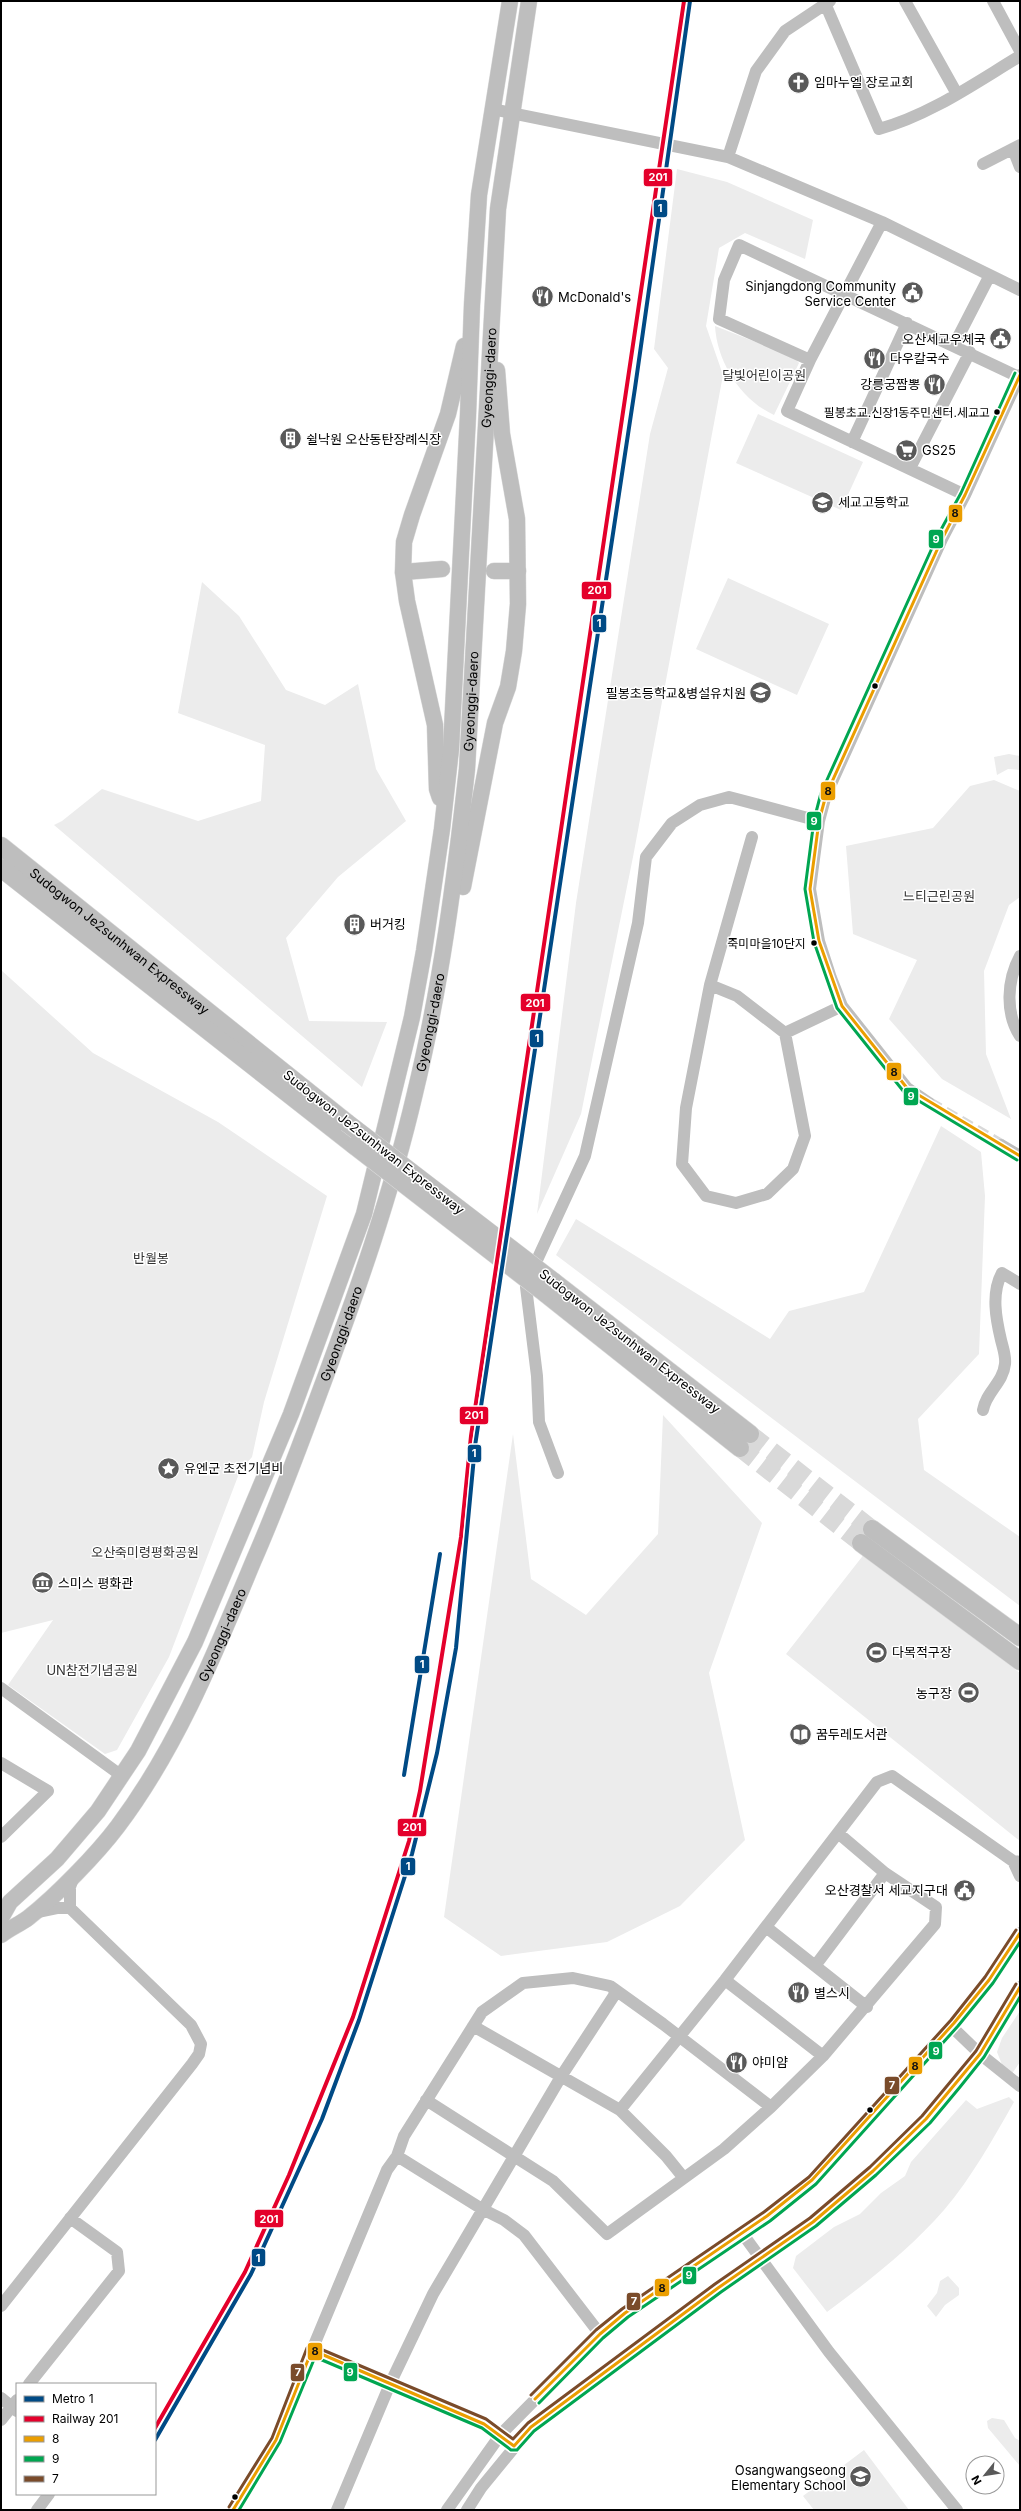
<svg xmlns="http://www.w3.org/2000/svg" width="1021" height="2511" font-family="Inter,'Noto Sans KR',sans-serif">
<rect width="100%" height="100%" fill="#fff"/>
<!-- green -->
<path fill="#ececec" d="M677 169 727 182 813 220 805 259 745 233 719 248 706 326 723 375 633 857 581 1114 537 1214 576 903 650 434 668 368 654 349Z
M715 326 794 357 799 363 774 415C741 400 717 362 715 326Z
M758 414 863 462 841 510 736 463Z
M728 578 829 624 797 695 696 649Z
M202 582 239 616 286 690 325 705 358 684 376 769 406 821 338 877 286 938 309 1021 387 1022 362 1087 54 825 62 821 102 789 198 821 261 801 265 745 178 713Z
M1009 754 1020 756V770L1008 769 997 775 994 757Z
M994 780 1020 791V897L1009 905 984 971 986 1054 1011 1119 942 1079 889 1019 917 960 853 934 846 846 933 828 970 786Z
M1 970 93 1053 218 1122 327 1196 264 1402 252 1457 240 1471 169 1657 117 1750 105 1754 8 1685 53 1620 1 1633Z
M941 1126 981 1152 985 1196 979 1354 918 1419 924 1470 1020 1537V1606L556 1255 576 1219 770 1339 789 1311 864 1292Z
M663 1415 762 1523 709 1673 745 1840 680 1906 607 1942 501 1956 444 1917 513 1434 531 1579 586 1615 658 1534Z
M865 1553 1020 1673V1841L786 1654Z
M1020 2011V2062L1011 2075 1003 2067 997 2052 1002 2038Z
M1009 2097 1014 2102C993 2139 972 2177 944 2210 910 2249 869 2281 827 2312L793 2268 796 2256 834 2227 860 2214 881 2193 905 2176 911 2162 966 2100 977 2109Z
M948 2276 959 2288V2295L945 2305 936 2317 927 2306 937 2293 940 2281Z
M992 2418 1004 2420 1015 2438 1020 2441V2466L988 2428 987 2421Z
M864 2450 909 2510H814L803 2496Z"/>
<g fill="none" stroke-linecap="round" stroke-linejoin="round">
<!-- minor-tunnel -->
<path stroke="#d9d9d9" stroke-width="12" stroke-dasharray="12 6" stroke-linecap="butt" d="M929 1103 1001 1145"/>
<!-- highway-tunnel -->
<path stroke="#d9d9d9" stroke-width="18" stroke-dasharray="18 9" stroke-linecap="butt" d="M750 1434 872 1529
M740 1448 861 1543"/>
<defs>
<g id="major">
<path d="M494 571H518"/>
<path d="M403 572 442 569"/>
<path d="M440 798 437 789 435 725 407 601 403 572 404 542 412 515 448 414 464 346"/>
<path d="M463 887 495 723 508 687 514 651 518 604 517 519 502 434 497 370"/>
<path d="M1 1918 10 1902 57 1859 98 1811 138 1751 195 1642 291 1414 364 1214 412 1017 424 951 442 829 451 749 468 415 472 305 479 195 510 1"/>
<path id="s1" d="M1 1935C10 1928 20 1924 28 1918 56 1896 97 1854 118 1826 178 1746 215 1653 253 1562 277 1507 298 1451 319 1394 356 1295 391 1196 415 1093 441 986 455 878 467 769L498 209 529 1"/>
</g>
<g id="highway">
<path id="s2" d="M1 846 347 1123"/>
<path d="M1 868 355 1146"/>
<path d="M554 1282 750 1434"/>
<path d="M545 1293 740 1448"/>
<path d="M872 1529 1020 1637"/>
<path d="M861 1543 1020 1661"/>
</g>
</defs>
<!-- major casing -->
<use href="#major" stroke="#dbdbdb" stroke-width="17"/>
<!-- highway casing -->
<use href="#highway" stroke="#dbdbdb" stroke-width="19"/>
<!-- minor -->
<path stroke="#bebebe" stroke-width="12" d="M824 1 879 129C930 115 975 83 1020 56
M905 1 957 94
M993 1 1020 51
M492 109 728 157 882 222 1020 290
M1013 149 1020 167
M728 157 756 71 785 31 830 1
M983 164 1020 145
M954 345 990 275
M810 360 882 222
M852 442 907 323
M910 468 970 352
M965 495 787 411 810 360 719 319 724 280 739 245 1019 377
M752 837 710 985 737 996 785 1033 842 1006
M1020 956C1007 980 1005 1013 1020 1036
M710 985 686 1108 682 1164 706 1196 736 1203 767 1194 793 1169 805 1136 785 1033
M929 1103 907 1088 842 1006 831 978 819 941 810 889 819 821 826 795 942 539 965 495 1020 375
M1001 1145 1020 1156
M983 1410C986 1392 1003 1383 1005 1364 1006 1356 1003 1348 1001 1340 996 1319 991 1293 1002 1273L1020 1284
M558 1473 539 1422 537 1376 526 1287 537 1260 585 1156 638 923 646 857 672 823 700 805 729 797 819 821
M1 1688 122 1776
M1 1763 48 1791 1 1837
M1013 1861 1020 1876
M70 1908V1887L74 1876
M766 1927 867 2007
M815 1966 885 1873
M725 1980 823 2056
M473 2026 620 2110 666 2156 683 2177
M952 2027 980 2054 1020 2086
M426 2100 553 2181 607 2234 724 2149 771 2107 823 2056 935 1924 936 1907 885 1873 838 1833
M620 2110 725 1980 877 1782 892 1776 1013 1861 1020 1862
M397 2156 404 2136 482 2012 523 1983 573 1978 610 1986 663 2024 771 2107
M742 2233 829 2352 957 2510
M1 2306 192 2064 199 2054 201 2044 191 2025 70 1908H58L34 1913
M312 2350 387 2170 397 2156 482 2209 504 2220 524 2235 600 2334
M29 2384 119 2271 117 2252 70 2218
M1 2398 17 2411
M1 2420 17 2400
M37 2510 49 2494
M233 2510 276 2440 312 2350 484 2424 514 2446
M337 2510 390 2384 433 2294 562 2075 617 1991
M447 2510 501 2434 600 2334 625 2313C679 2276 735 2241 787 2202 823 2175 849 2139 879 2106 930 2050 982 1998 1020 1933
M467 2510 481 2488 531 2427 718 2288 813 2222 873 2171 926 2119 956 2084 980 2054 1020 1987"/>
<!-- major -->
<use href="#major" stroke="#bebebe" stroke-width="16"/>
<!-- highway -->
<use href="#highway" stroke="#bebebe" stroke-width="18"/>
<defs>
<path id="highway-bridge" d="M347 1123 554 1282
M355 1146 545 1293"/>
</defs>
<!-- highway-bridge casing -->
<use href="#highway-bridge" stroke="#dbdbdb" stroke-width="19" stroke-linecap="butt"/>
<!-- highway-bridge -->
<use href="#highway-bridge" stroke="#bebebe" stroke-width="18"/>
<defs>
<path id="bus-1" d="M1020 375 965 495 942 539 826 795 819 821 810 889 819 941 842 1006 907 1088 1020 1156
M535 2399 600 2334 625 2313 767 2216 812 2180 954 2023 989 1980 1020 1933
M233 2510 276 2440 312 2350 484 2424 514 2446 531 2427 718 2288 813 2222 873 2171 926 2119 980 2054 1020 1987"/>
<path id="bus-2" d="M1015 373 961 493 937 537 821 793 814 820 805 889 814 942 837 1008 904 1092 1017 1160
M539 2403 603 2338 628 2317 770 2221 816 2184 958 2026 993 1983 1020 1942
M239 2510 280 2442 315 2357 482 2428 511 2450H517L534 2431 721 2292 816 2226 876 2175 930 2123 960 2087 984 2057 1020 1997"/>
<path id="bus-3" d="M531 2395 596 2330 622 2309 764 2212 809 2177 951 2020 985 1977 1016 1930
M229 2507 272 2438 307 2348 311 2345 486 2419 513 2439 528 2423 715 2284 810 2218 870 2167 922 2116 976 2051 1016 1984"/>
</defs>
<!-- bus-1 casing -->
<use href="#bus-1" stroke="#fff" stroke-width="6"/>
<!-- bus-2 casing -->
<use href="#bus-2" stroke="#fff" stroke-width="6"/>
<!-- bus-3 casing -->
<use href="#bus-3" stroke="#fff" stroke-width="6"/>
<!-- bus-1 -->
<use href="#bus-1" stroke="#eb9e00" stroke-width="3"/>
<!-- bus-2 -->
<use href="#bus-2" stroke="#00a651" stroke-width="3"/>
<!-- bus-3 -->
<use href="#bus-3" stroke="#7a4b2a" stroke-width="3"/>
<defs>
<path id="rail-1" d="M155 2428 245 2272 289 2175 353 2017 409 1841 420 1791 461 1537 471 1436 684 1"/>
</defs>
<!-- rail-1 casing -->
<use href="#rail-1" stroke="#fff" stroke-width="7"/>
<!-- rail-1 -->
<use href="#rail-1" stroke="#e4002b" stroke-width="4"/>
<defs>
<path id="metro-1" d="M404 1775 440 1554
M155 2440 251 2274 322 2119 359 2020 412 1854 437 1753 456 1648 475 1446 635 388 690 1"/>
</defs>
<!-- metro-1 casing -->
<use href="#metro-1" stroke="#fff" stroke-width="7"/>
<!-- metro-1 -->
<use href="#metro-1" stroke="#004a85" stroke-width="4"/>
</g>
<!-- icons -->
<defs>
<symbol id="church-disc" viewBox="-11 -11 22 22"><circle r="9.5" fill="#595959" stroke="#fff"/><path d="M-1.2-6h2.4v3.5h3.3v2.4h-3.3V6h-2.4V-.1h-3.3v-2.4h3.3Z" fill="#fff"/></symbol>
<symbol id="civic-disc" viewBox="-11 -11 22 22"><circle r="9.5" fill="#595959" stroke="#fff"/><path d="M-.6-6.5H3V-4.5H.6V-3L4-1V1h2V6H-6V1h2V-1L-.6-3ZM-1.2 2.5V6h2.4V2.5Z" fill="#fff"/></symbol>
<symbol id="restaurant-disc" viewBox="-11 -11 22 22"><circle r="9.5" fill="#595959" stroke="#fff"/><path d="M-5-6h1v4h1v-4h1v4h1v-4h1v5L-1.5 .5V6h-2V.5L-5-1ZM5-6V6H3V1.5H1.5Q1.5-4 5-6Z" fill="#fff"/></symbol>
<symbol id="building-disc" viewBox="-11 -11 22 22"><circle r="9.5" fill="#595959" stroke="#fff"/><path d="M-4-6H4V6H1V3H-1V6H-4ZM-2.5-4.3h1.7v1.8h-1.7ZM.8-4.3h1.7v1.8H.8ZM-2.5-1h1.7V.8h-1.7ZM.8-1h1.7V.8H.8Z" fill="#fff"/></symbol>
<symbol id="supermarket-disc" viewBox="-11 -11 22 22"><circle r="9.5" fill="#595959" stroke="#fff"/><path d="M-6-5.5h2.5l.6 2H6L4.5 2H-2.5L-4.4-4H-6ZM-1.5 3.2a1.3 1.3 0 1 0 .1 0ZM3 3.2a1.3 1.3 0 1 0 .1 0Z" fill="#fff"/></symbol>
<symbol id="school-disc" viewBox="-11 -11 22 22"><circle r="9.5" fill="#595959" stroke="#fff"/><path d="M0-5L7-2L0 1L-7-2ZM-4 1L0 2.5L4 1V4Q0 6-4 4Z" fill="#fff"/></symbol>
<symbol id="sight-disc" viewBox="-11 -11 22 22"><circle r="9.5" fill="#595959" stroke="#fff"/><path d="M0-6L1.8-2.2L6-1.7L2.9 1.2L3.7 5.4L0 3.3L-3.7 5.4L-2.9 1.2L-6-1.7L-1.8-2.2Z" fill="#fff"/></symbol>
<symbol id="museum-disc" viewBox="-11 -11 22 22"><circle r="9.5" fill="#595959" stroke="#fff"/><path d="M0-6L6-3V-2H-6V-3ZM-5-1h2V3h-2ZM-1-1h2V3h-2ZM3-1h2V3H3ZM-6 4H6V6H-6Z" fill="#fff"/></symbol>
<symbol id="stadium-disc" viewBox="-11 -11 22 22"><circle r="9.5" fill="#595959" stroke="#fff"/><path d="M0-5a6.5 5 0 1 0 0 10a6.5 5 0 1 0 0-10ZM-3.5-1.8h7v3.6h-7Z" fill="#fff"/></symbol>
<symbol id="library-disc" viewBox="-11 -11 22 22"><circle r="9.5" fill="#595959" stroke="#fff"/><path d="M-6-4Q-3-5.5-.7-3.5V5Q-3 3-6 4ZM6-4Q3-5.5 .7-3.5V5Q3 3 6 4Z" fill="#fff"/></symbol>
</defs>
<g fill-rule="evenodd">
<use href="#church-disc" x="786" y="70" width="25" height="25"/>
<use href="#civic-disc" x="900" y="280" width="25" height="25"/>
<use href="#restaurant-disc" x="530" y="284" width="25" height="25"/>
<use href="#civic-disc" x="988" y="326" width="25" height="25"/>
<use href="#restaurant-disc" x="862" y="346" width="25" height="25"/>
<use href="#restaurant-disc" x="922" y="372" width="25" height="25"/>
<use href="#building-disc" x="278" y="426" width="25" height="25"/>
<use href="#supermarket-disc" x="894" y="438" width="25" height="25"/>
<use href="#school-disc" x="810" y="490" width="25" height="25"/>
<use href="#school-disc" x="748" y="680" width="25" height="25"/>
<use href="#building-disc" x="342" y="912" width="25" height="25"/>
<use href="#sight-disc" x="156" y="1456" width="25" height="25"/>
<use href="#museum-disc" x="30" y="1570" width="25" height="25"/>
<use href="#stadium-disc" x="864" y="1640" width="25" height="25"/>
<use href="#stadium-disc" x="956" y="1680" width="25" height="25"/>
<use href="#library-disc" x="788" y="1722" width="25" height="25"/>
<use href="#civic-disc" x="952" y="1878" width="25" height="25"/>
<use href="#restaurant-disc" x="786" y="1980" width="25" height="25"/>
<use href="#restaurant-disc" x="724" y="2050" width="25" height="25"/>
<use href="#school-disc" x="848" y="2464" width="25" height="25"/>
</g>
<!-- markers -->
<g fill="#000" stroke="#fff" stroke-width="1.5">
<circle cx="997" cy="412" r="3.5"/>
<circle cx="875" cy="686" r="3.5"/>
<circle cx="814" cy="943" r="3.5"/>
<circle cx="870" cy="2110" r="3.5"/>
<circle cx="235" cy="2497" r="3.5"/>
</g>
<g text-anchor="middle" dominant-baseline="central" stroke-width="3" stroke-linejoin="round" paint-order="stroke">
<!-- bus labels -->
<g font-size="12" fill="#000" stroke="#fff" text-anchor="end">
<text x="990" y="412">필봉초교.신장1동주민센터.세교고</text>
<text x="806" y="943">죽미마을10단지</text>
</g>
<!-- poi labels -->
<g font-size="13" fill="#000" stroke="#fff" text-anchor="start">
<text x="814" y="82">임마누엘 장로교회</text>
<text x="896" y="286" text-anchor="end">Sinjangdong Community<tspan x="896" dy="15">Service Center</tspan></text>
<text x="558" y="297">McDonald's</text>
<text x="986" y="339" text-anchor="end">오산세교우체국</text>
<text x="890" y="358">다우칼국수</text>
<text x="920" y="384" text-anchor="end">강릉궁짬뽕</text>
<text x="306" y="439">쉴낙원 오산동탄장례식장</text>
<text x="922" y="450">GS25</text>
<text x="838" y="502">세교고등학교</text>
<text x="746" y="693" text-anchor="end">필봉초등학교&amp;병설유치원</text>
<text x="370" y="924">버거킹</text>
<text x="184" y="1468">유엔군 초전기념비</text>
<text x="58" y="1583">스미스 평화관</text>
<text x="892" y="1652">다목적구장</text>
<text x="952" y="1693" text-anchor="end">농구장</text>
<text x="816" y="1734">꿈두레도서관</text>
<text x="948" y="1890" text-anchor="end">오산경찰서 세교지구대</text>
<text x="814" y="1993">별스시</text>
<text x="752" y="2062">야미얌</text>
<text x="846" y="2470" text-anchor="end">Osangwangseong<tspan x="846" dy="15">Elementary School</tspan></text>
</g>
<!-- park labels -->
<g font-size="13" fill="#333" stroke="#fff">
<text x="764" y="375">달빛어린이공원</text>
<text x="939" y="896">느티근린공원</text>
<text x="151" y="1258">반월봉</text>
<text x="145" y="1552">오산죽미령평화공원</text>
<text x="92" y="1670">UN참전기념공원</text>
</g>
<!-- street labels -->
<g font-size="13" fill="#000" stroke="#fff">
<text stroke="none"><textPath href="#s1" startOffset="1675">Gyeonggi-daero</textPath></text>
<text stroke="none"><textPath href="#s1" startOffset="1351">Gyeonggi-daero</textPath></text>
<text stroke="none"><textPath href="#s2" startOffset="152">Sudogwon Je2sunhwan Expressway</textPath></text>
<text stroke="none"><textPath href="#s1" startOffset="1027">Gyeonggi-daero</textPath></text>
<text transform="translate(374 1142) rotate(38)">Sudogwon Je2sunhwan Expressway</text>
<text stroke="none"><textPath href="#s1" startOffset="703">Gyeonggi-daero</textPath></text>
<text transform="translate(630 1341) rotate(38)">Sudogwon Je2sunhwan Expressway</text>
<text stroke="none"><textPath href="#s1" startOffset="379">Gyeonggi-daero</textPath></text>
</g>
</g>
<g stroke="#fff" stroke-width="1.5">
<rect x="643" y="168" width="30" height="19" rx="4" fill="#e4002b"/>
<rect x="653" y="199" width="15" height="19" rx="4" fill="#004a85"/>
<rect x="948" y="504" width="15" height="19" rx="4" fill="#eb9e00"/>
<rect x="928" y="529" width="16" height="20" rx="4" fill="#00a651"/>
<rect x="581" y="581" width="31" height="19" rx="4" fill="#e4002b"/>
<rect x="592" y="614" width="15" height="19" rx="4" fill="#004a85"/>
<rect x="820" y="781" width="16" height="20" rx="4" fill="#eb9e00"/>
<rect x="806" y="811" width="16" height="20" rx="4" fill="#00a651"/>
<rect x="520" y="993" width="31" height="19" rx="4" fill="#e4002b"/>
<rect x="529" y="1029" width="15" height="19" rx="4" fill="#004a85"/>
<rect x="886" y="1062" width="16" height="19" rx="4" fill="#eb9e00"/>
<rect x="903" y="1087" width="16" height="19" rx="4" fill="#00a651"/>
<rect x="459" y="1406" width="30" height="19" rx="4" fill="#e4002b"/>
<rect x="467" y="1444" width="15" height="19" rx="4" fill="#004a85"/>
<rect x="414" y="1655" width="16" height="19" rx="4" fill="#004a85"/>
<rect x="397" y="1818" width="30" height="19" rx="4" fill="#e4002b"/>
<rect x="400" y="1857" width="16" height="19" rx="4" fill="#004a85"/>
<rect x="928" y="2041" width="15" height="19" rx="4" fill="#00a651"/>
<rect x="908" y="2056" width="15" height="19" rx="4" fill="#eb9e00"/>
<rect x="884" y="2076" width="16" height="19" rx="4" fill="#7a4b2a"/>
<rect x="254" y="2209" width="30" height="19" rx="4" fill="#e4002b"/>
<rect x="251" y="2248" width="15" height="19" rx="4" fill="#004a85"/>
<rect x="682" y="2266" width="15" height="19" rx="4" fill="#00a651"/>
<rect x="654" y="2278" width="16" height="19" rx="4" fill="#eb9e00"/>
<rect x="626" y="2292" width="15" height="19" rx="4" fill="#7a4b2a"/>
<rect x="307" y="2342" width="16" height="19" rx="4" fill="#eb9e00"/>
<rect x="343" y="2362" width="15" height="20" rx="4" fill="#00a651"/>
<rect x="290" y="2363" width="15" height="19" rx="4" fill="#7a4b2a"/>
</g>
<g font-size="11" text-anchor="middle" font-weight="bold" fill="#fff">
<text x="658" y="181">201</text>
<text x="660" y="212">1</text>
<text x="936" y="543">9</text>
<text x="597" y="594">201</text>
<text x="599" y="627">1</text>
<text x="814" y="825">9</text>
<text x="535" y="1007">201</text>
<text x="537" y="1042">1</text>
<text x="911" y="1100">9</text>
<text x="474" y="1419">201</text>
<text x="474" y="1457">1</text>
<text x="422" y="1668">1</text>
<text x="412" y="1831">201</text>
<text x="408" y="1870">1</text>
<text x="936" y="2055">9</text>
<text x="892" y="2089">7</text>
<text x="269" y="2223">201</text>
<text x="258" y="2262">1</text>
<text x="689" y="2279">9</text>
<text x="634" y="2305">7</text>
<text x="350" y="2376">9</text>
<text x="298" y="2376">7</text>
</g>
<g font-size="11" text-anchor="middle" font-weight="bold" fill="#111">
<text x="955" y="517">8</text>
<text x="828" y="795">8</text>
<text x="894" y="1076">8</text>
<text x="915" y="2070">8</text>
<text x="662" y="2292">8</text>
<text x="315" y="2355">8</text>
</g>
<!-- border -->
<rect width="1021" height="2511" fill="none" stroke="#000000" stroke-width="4"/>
<!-- legend -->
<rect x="16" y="2383" width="140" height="112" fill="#ffffff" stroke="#999999"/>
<rect x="24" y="2396" width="20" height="6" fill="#004a85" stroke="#999999"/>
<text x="52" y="2403" font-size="12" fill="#000000">Metro 1</text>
<rect x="24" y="2416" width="20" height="6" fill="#e4002b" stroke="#999999"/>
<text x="52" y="2423" font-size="12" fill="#000000">Railway 201</text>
<rect x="24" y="2436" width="20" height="6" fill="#eb9e00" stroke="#999999"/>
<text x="52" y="2443" font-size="12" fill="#000000">8</text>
<rect x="24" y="2456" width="20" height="6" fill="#00a651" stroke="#999999"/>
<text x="52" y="2463" font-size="12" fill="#000000">9</text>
<rect x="24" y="2476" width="20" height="6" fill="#7a4b2a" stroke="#999999"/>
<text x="52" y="2483" font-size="12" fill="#000000">7</text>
<!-- north arrow -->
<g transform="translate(985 2475) rotate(240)"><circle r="19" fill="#ffffff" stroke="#999999"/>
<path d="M0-3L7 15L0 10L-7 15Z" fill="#595959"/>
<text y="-6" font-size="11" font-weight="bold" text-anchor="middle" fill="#000000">N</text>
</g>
</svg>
